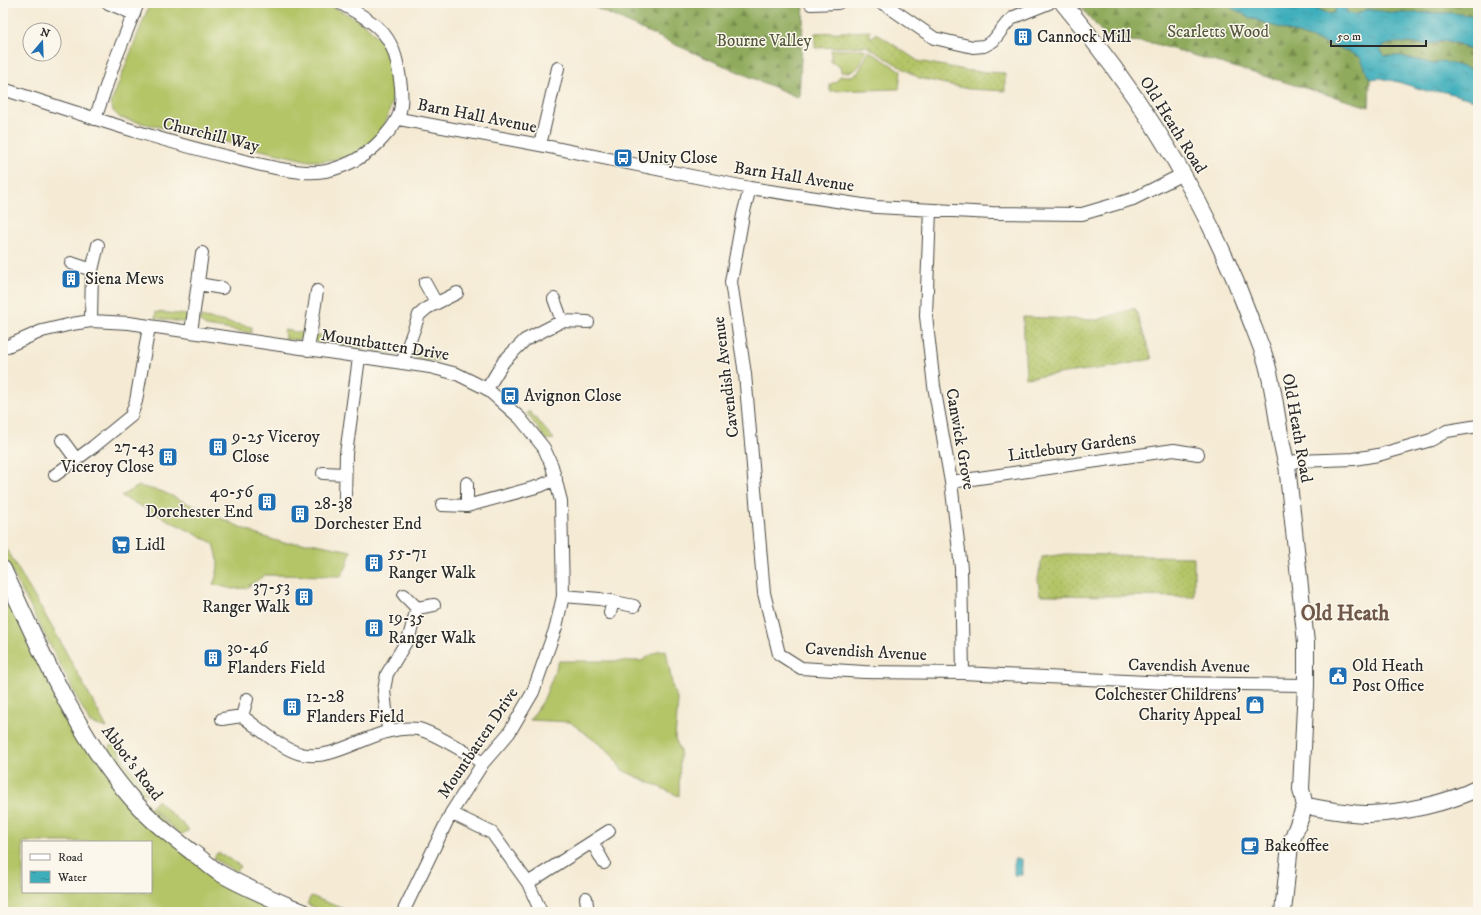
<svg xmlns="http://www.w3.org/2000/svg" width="1481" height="915" font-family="'IM FELL DW Pica',serif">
<defs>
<pattern id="forest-firs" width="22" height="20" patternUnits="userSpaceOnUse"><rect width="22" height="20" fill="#8faa5c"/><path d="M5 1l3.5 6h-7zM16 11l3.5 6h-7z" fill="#758b4c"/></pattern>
<pattern id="garden-dots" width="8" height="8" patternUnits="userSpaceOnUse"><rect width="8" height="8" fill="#b4c568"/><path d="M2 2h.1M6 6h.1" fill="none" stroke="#9ba95a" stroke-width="1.8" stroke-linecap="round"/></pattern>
<pattern id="water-ripples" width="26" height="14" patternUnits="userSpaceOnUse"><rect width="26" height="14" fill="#3eaebb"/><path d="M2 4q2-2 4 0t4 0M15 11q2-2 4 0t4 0" fill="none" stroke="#348e98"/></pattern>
</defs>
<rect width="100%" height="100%" fill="#fbf7ec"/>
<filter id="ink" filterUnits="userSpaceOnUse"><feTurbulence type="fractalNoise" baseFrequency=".025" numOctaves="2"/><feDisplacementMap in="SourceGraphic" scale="8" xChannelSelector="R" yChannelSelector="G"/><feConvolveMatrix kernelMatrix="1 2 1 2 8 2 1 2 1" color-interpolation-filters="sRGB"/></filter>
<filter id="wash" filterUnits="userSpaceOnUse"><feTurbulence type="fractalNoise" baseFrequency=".012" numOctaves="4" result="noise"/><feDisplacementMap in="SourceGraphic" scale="16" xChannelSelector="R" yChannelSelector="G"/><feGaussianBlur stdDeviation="0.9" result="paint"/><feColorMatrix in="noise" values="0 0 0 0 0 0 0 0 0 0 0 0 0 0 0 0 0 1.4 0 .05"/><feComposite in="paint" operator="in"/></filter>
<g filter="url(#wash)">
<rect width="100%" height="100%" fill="#f5ebd5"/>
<!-- grass -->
<path fill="#b4c568" stroke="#70784a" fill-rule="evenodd" d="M150 3H325L355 18 370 29 382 43 391 61 394 82 392 102 387 119 374 140 349 157 324 161H309L120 118 113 111 111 103Z
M862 49 866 50C860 66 859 73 841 72L840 67 831 62V50Z
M869 51 901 71 899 89 830 91V84L836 82 840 76H851L858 73Z
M156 312 190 315 186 321 181 322 155 318Z
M200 317 252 327 251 333 206 326 200 322Z
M284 330 304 333 303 336 298 340 285 339Z
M313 334 366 345 364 350 317 343 315 342Z
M373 346 403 348 398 354 373 351Z
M413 350 439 358 437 361H434L415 358Z
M529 411 554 439 546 440 527 413Z
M139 486 163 492 258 535 284 543H311L351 551 346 568 341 576 265 575 246 588 232 589 213 584C220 571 219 555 213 543L121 496Z
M3 550H7L59 639 107 728 90 723 3 554Z
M3 584 87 744 226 884 281 912H3ZM23 842H151V892H23Z
M666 650 673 689 678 701 675 738 680 751 679 796 622 770 610 752 570 722 530 720 543 701 559 661H641L658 651Z
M114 742 124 760 149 792 141 797 107 751Z
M157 800 189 830 181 835 151 807Z
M217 853H219L241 866 235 871 214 859Z
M311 896 351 912H324L307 904Z"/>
<!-- forest -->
<path fill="url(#forest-firs)" stroke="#5d6a44" d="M585 3H804L799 98 676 45Z
M1077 3H1223L1250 18 1340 48 1361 57 1370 79 1369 107 1152 43 1108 39Z
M1303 3H1338L1334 13 1330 14Z
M1347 3H1478V16L1452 13H1394L1367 9 1355 15 1346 12Z
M1448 41 1469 49 1478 50V69H1470L1442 62 1434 64 1401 56H1383L1380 49C1395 37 1409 45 1426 44 1433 44 1441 42 1448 41Z"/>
<!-- garden -->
<path fill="url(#garden-dots)" stroke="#70784a" d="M870 31V37H873L876 33 918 61 971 71 1005 73V91L968 89 919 78 866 46 815 48V33Z
M1135 308 1152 359 1112 367 1026 378 1023 317 1097 320Z
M1066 554 1194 557V597L1040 595 1038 579 1042 557Z"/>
<!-- water -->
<path fill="url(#water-ripples)" stroke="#346c73" d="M1223 3H1303L1330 14 1334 13 1338 3H1347L1346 12 1355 15 1367 9 1394 13H1452L1478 16V50C1467 49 1459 43 1448 41 1441 40 1432 45 1424 44 1409 44 1392 39 1380 49L1384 56H1401L1434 64 1442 61 1470 69H1478V101L1441 91 1430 92 1398 82 1380 78 1370 79 1360 57 1340 48 1250 18Z
M1014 859H1022V875H1014Z"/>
</g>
<g filter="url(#ink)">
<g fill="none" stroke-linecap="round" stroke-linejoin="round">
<defs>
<path id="minor" d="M108 3 134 14
M881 3 886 5 934 38 973 47 984 46 993 41 1007 23 1014 17 1049 3
M811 4 838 3
M3 89C81 114 157 140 237 159 261 165 303 176 326 171 348 166 368 155 383 138 399 121 403 111 401 87 395 35 383 27 340 3
M95 119 114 63 138 3
M399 119 540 145 750 188 876 207 992 213 1082 214 1133 199 1183 174
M540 145 558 68
M750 188 743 215 731 282 745 374 764 593 779 654 801 668 864 672 963 673 1166 683 1306 685
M930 210 926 316 934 386 951 482 961 568 963 673
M71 263 92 270
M425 283 436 303
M198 284 222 288
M554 299 562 321
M91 321 92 270 98 245
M191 332 202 253
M3 348 42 331 72 324 91 321 129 323 430 367 457 374 487 389 520 418 544 448 552 466 561 501 563 596 556 627 533 692 509 733 483 763 451 813 403 912
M308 350 317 291
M402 363 419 315 427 308 457 293
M487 389 504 361 525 340 562 321 588 322
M62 440 76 459
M1287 465 1296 461 1354 459 1378 455 1431 440 1447 431 1478 426
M323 473 345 474
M55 475 93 447 131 416 136 401 149 327
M951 482 1174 450 1198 454
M345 498 346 454 359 358
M442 505 467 506 540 486 556 479
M467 506V483
M563 596 600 599 634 606
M417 608 434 605
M610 613 613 601
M242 716 247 699
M222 719 242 716C260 729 280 748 301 754 338 763 377 723 418 729 434 732 468 754 483 763
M388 730 384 690 387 674 409 637 417 608 404 595
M451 813 492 833 528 883 609 831
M592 842 604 863
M528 883 541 912
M586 898 588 912"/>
<path id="tertiary" d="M1063 3C1141 96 1206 200 1248 313 1254 329 1261 345 1266 361 1276 395 1277 431 1287 465L1306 643V685L1301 789 1305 806 1290 845 1283 912
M3 569C39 647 76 735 133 800 150 820 171 836 192 852 201 858 209 866 218 872 245 888 275 900 303 912
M1305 806C1326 809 1348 814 1369 814 1402 813 1449 803 1478 788"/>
</defs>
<!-- minor casing -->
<use href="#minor" stroke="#494844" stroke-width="14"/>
<!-- tertiary casing -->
<use href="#tertiary" stroke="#494844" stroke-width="18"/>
<!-- minor -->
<use href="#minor" stroke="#fff" stroke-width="12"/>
<!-- tertiary -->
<use href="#tertiary" stroke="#fff" stroke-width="16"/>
</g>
</g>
<!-- icons -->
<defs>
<symbol id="building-square" viewBox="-11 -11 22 22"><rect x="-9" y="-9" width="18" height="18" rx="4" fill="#1f6fb2" stroke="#fbf7ec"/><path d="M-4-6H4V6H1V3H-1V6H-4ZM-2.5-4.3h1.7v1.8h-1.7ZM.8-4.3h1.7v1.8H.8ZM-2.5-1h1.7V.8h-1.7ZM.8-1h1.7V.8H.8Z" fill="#fff"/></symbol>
<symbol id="bus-square" viewBox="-11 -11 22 22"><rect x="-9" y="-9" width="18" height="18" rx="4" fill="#1f6fb2" stroke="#fbf7ec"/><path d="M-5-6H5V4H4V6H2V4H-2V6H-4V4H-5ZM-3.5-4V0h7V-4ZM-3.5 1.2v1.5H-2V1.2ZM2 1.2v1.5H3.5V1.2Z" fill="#fff"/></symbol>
<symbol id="supermarket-square" viewBox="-11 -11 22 22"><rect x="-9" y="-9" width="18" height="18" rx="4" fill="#1f6fb2" stroke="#fbf7ec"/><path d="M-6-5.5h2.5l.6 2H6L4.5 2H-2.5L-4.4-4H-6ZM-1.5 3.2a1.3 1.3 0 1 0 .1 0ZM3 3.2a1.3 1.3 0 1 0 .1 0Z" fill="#fff"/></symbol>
<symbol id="civic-square" viewBox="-11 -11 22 22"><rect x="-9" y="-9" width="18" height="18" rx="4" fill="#1f6fb2" stroke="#fbf7ec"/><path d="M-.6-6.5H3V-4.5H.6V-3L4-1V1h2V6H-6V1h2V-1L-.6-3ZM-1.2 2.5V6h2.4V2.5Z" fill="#fff"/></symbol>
<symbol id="shop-square" viewBox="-11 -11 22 22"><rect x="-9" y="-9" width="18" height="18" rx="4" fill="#1f6fb2" stroke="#fbf7ec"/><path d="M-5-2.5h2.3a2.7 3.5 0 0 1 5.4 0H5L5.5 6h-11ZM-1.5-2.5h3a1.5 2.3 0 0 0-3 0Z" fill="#fff"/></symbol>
<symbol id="cafe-square" viewBox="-11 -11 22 22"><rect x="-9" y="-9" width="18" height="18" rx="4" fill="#1f6fb2" stroke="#fbf7ec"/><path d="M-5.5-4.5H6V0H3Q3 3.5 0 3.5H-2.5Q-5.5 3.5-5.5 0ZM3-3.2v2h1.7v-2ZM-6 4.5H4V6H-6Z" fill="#fff"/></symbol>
</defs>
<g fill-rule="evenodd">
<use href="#building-square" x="1012" y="26" width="22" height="22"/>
<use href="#bus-square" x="612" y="147" width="22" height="22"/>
<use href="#building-square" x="60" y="268" width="22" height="22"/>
<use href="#bus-square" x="499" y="385" width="22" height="22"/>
<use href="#building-square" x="207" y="436" width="22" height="22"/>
<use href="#building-square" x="157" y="446" width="22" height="22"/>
<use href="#building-square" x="256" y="491" width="22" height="22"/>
<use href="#building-square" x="289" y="503" width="22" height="22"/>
<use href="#supermarket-square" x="110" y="534" width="22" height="22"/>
<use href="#building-square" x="363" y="552" width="22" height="22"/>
<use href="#building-square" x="293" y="586" width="22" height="22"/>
<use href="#building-square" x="363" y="617" width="22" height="22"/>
<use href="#building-square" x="202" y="647" width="22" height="22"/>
<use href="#civic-square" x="1327" y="665" width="22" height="22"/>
<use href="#shop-square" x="1244" y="694" width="22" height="22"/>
<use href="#building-square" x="281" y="696" width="22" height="22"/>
<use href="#cafe-square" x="1239" y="835" width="22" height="22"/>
</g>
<g text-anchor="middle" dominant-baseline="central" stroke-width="3" stroke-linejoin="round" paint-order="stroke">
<!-- park labels -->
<g font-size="17" fill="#54593d" stroke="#fbf7ec">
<text x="1218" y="32">Scarletts Wood</text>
<text x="764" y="41">Bourne Valley</text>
</g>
<!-- poi labels -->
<g font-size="17" fill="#2b2b2b" stroke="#fbf7ec" text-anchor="start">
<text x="1037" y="37">Cannock Mill</text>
<text x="637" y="158">Unity Close</text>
<text x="85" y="279">Siena Mews</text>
<text x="524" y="396">Avignon Close</text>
<text x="232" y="437">9-25 Viceroy<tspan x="232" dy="20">Close</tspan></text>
<text x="154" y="447" text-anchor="end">27-43<tspan x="154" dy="20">Viceroy Close</tspan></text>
<text x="253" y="492" text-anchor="end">40-56<tspan x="253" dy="20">Dorchester End</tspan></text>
<text x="314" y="504">28-38<tspan x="314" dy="20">Dorchester End</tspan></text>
<text x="135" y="545">Lidl</text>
<text x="388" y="553">55-71<tspan x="388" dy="20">Ranger Walk</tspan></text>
<text x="290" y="587" text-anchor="end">37-53<tspan x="290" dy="20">Ranger Walk</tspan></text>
<text x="388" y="618">19-35<tspan x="388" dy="20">Ranger Walk</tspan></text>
<text x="227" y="648">30-46<tspan x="227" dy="20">Flanders Field</tspan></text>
<text x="1352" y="666">Old Heath<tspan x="1352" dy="20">Post Office</tspan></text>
<text x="1241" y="695" text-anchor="end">Colchester Childrens'<tspan x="1241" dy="20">Charity Appeal</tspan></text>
<text x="306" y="697">12-28<tspan x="306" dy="20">Flanders Field</tspan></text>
<text x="1264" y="846">Bakeoffee</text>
</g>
<!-- street labels -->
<g font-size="17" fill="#2b2b2b" stroke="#fbf7ec">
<text transform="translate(477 116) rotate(11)">Barn Hall Avenue</text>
<text transform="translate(1173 125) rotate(58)">Old Heath Road</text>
<text transform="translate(211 135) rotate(14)">Churchill Way</text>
<text transform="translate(794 177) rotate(9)">Barn Hall Avenue</text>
<text transform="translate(385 345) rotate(9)">Mountbatten Drive</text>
<text transform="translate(726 377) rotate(-97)">Cavendish Avenue</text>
<text transform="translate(1297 428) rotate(80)">Old Heath Road</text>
<text transform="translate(960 439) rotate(80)">Canwick Grove</text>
<text transform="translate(1072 447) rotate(-8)">Littlebury Gardens</text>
<text transform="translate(866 652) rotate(3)">Cavendish Avenue</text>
<text transform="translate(1189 666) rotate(1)">Cavendish Avenue</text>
<text transform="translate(478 743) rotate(-56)">Mountbatten Drive</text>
<text transform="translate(132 763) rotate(53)">Abbot's Road</text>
</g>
<!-- district labels -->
<g font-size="21" font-weight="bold" fill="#6f5849" stroke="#fbf7ec">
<text x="1345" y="614">Old Heath</text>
</g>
</g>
<!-- margin -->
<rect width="1481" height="915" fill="none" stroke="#fbf7ec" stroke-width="16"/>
<!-- legend -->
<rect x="22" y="841" width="130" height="52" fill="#fbf7ec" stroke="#a8a59f"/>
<rect x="30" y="854" width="20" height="6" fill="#ffffff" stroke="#a8a59f"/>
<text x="58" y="861" font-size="12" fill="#2b2b2b">Road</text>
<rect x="30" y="871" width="20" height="12" fill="url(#water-ripples)" stroke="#a8a59f"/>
<text x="58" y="881" font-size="12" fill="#2b2b2b">Water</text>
<!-- north arrow -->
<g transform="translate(42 42) rotate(19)"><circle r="19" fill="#fbf7ec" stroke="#a8a59f"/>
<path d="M0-3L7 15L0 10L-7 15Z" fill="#1f6fb2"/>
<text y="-6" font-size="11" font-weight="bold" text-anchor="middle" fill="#2b2b2b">N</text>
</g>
<!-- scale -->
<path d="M1331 40v6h95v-6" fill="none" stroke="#2b2b2b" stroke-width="2"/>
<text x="1337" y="40" font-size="12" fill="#2b2b2b" stroke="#fbf7ec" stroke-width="3" paint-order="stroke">50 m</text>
</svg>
